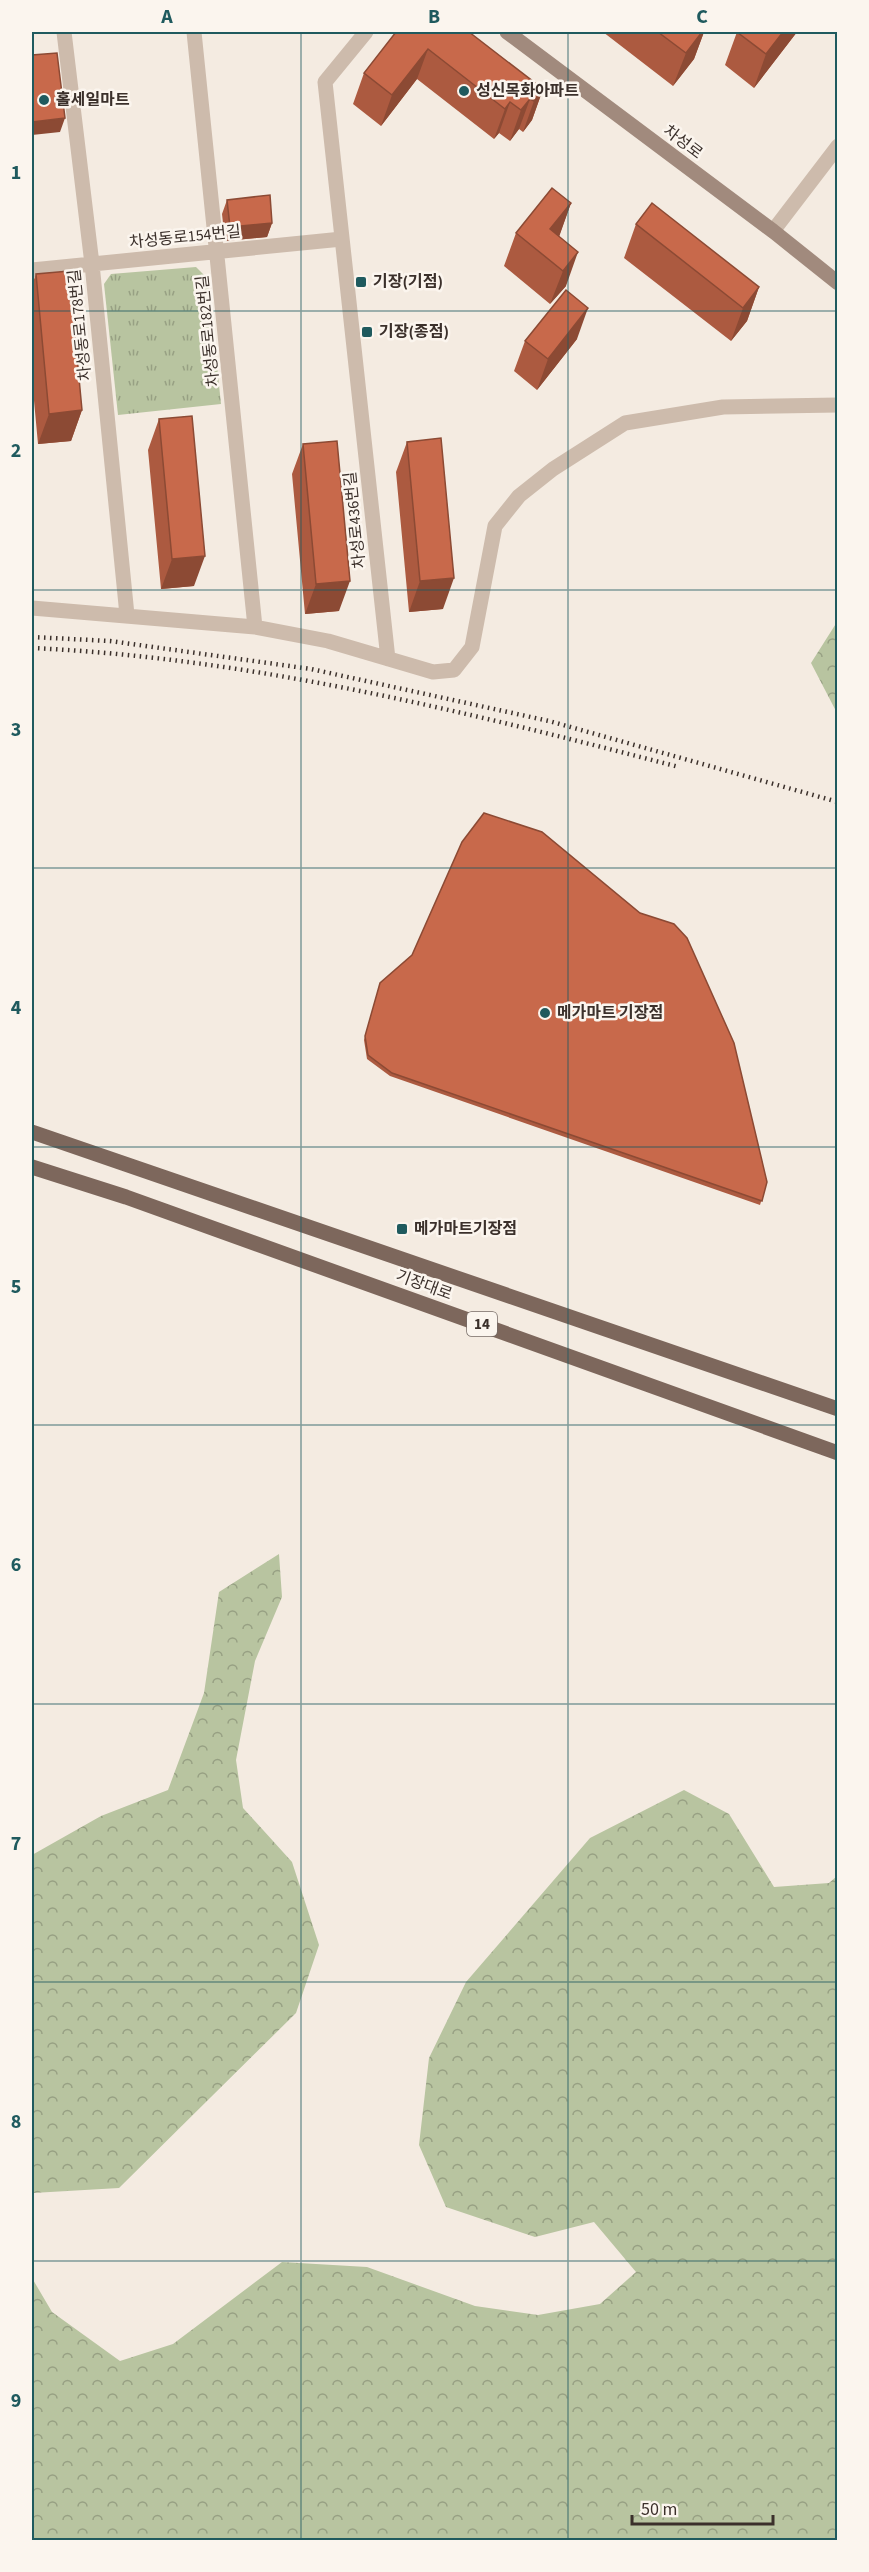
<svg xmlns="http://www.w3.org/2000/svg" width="869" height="2572" font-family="'Source Sans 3','Noto Sans KR',sans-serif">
<defs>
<pattern id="forest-crowns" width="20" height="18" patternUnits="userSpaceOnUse" patternTransform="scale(1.5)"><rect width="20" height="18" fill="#b8c4a0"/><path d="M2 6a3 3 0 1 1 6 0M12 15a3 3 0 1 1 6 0" fill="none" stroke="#97a083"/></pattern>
<pattern id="park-tufts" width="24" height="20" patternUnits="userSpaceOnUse" patternTransform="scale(1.5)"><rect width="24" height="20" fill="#b8c4a0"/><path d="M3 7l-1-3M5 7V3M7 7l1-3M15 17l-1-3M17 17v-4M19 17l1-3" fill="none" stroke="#97a083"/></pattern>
</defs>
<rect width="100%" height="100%" fill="#f4ebe1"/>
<!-- forest -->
<path fill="url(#forest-crowns)" d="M837 622 838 623 837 713 811 663Z
M279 1554 282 1597 255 1661 236 1760 243 1808 292 1862 319 1945 296 2013 119 2188 33 2193 32 2196V1855L101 1816 168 1790 204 1693 219 1592Z
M684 1790 729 1814 774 1887 829 1883 837 1876V2540H32V2278L52 2312 120 2361 173 2344 282 2262 367 2267 475 2306 538 2315 600 2304 636 2272 594 2222 535 2237 446 2207 419 2145 429 2058 466 1982 590 1838Z"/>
<!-- park -->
<path fill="url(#park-tufts)" d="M196 267 208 279 221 404 118 415 104 284 111 274Z"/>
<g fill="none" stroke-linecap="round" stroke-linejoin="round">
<!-- street -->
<path stroke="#cdbbac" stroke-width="15" d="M64 32 92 264 127 615
M194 32 255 627
M366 32 325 82 388 659
M773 231 838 146
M32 270 342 239
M32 608 255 627 328 641 433 672 454 670 472 647 495 526 519 496 553 469 625 423 723 407 838 405"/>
<!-- secondary -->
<path stroke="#a18a7d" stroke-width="15" d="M507 32 773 231 838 283"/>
<!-- primary -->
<path stroke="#7d675c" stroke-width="15" d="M32 1132 838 1409
M32 1167 126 1197 838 1453"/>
<!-- rail -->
<path stroke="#3b302b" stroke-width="4.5" stroke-dasharray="1.5 4.5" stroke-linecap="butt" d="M32 637 110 641 311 669 549 721 838 802
M32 648C252 658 467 712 679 767"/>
</g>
<!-- wall -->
<path fill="#ac5a40" d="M396 32 543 89 532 120 523 132 519 129 510 141 499 133 494 139 417 79 381 126 353 104 364 73Z
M603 32H704L694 59 673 86Z
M737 32H797L754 88 725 65Z
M227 200 272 223 267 237 225 241 222 214Z
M571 203 559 236 566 286 550 304 504 266 516 233Z
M636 224 759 287 747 321 731 341 624 258Z
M36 274 82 410 71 441 38 444 32 379V285Z
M577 339 537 390 514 371 525 341Z
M159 419 194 586 161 589 148 450Z
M407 442 443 609 409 612 396 472Z
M303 444 339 611 305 614 292 474Z
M380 983 767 1182 760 1205 390 1076 367 1059 364 1040Z"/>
<!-- shaded-wall -->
<path fill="#8c4a34" d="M702 32H704L694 59 673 86 686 53Z
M783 32H797L754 88 766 54Z
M428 49 417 79 381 126 392 95Z
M543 89 532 120 523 132 534 101Z
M530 99 519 129 510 141 521 110Z
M510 102 499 133 494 139 505 109Z
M65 118 60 132 32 135V122Z
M571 203 559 237 550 229Z
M272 223 267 237 225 241 230 227Z
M578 252 566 286 550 304 563 271Z
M759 287 747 321 731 341 743 308Z
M588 308 577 339 537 390 548 359Z
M82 410 71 441 38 444 49 414Z
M205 556 194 586 161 589 172 559Z
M454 578 443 609 409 612 420 581Z
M350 581 339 611 305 614 316 584Z"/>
<!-- building -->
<path fill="#c8694b" stroke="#8c4a34" stroke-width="1.5" d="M396 32H469L543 89 534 101 530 99 521 110 510 102 505 109 428 49 392 95 364 73Z
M658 32H702L686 53Z
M737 32H783L766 54Z
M57 53 65 118 32 122V55Z
M552 188 571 203 550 229 578 252 563 271 516 233Z
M270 195 272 223 230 227 227 200Z
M652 203 759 287 743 308 636 224Z
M69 271 82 410 49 414 36 274Z
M566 290 588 308 548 359 525 341Z
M192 416 205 556 172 559 159 419Z
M441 438 454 578 420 581 407 442Z
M337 441 350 581 316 584 303 444Z
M484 813 542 832 640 913 674 924 687 938 734 1043 767 1182 762 1201 392 1073 368 1055 365 1036 380 983 412 955 462 842Z"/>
<!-- grid -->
<path fill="none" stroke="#1f5a5e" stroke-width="1.5" stroke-opacity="0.55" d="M301 32V2540M568 32V2540M32 311H838M32 590H838M32 868H838M32 1147H838M32 1425H838M32 1704H838M32 1982H838M32 2261H838"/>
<!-- markers -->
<g fill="#1f5a5e" stroke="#fbf5ee" stroke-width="2">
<circle cx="464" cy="91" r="6"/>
<circle cx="44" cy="100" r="6"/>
<rect x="355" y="276" width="12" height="12" rx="3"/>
<rect x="361" y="326" width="12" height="12" rx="3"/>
<circle cx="545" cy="1013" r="6"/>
<rect x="396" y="1223" width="12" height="12" rx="3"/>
</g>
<g text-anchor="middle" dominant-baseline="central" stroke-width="5" stroke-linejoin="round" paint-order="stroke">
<!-- shield labels -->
<rect fill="#fbf5ee" stroke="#756b66" stroke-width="1.5" x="467" y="1312" width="30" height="24" rx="4.5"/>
<g font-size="15" font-weight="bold" fill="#3b302b">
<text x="482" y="1324">14</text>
</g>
<!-- poi labels -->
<g font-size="16" font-weight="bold" fill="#3b302b" stroke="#fbf5ee" text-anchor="start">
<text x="476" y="91">성신목화아파트</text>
<text x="56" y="100">홀세일마트</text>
<text x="373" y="282">기장(기점)</text>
<text x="379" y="332">기장(종점)</text>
<text x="557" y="1013">메가마트 기장점</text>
<text x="414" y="1229">메가마트기장점</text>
</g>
<!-- street labels -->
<g font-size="16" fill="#3b302b" stroke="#fbf5ee">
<text transform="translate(683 142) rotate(37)">차성로</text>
<text transform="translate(185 237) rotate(-6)">차성동로154번길</text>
<text transform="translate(80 325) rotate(-96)">차성동로178번길</text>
<text transform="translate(208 331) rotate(-96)">차성동로182번길</text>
<text transform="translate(355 520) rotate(-96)">차성로436번길</text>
<text transform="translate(424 1285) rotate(20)">기장대로</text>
</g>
</g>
<!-- border -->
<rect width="869" height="2572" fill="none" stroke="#fbf5ee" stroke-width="66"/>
<!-- scale -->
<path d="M632 2515v9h141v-9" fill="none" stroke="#3b302b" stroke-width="3"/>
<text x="641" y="2515" font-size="18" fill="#3b302b" stroke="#fbf5ee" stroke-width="4.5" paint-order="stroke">50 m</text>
<rect x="33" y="33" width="803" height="2506" fill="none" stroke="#1f5a5e" stroke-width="2"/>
<g font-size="20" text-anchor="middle" font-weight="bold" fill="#1f5a5e">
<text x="167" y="23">A</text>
<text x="434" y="23">B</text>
<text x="702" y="23">C</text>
<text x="16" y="179">1</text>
<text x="16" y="457">2</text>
<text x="16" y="736">3</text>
<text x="16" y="1014">4</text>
<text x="16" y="1293">5</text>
<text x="16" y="1571">6</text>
<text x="16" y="1850">7</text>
<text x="16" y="2128">8</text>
<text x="16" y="2407">9</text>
</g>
</svg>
